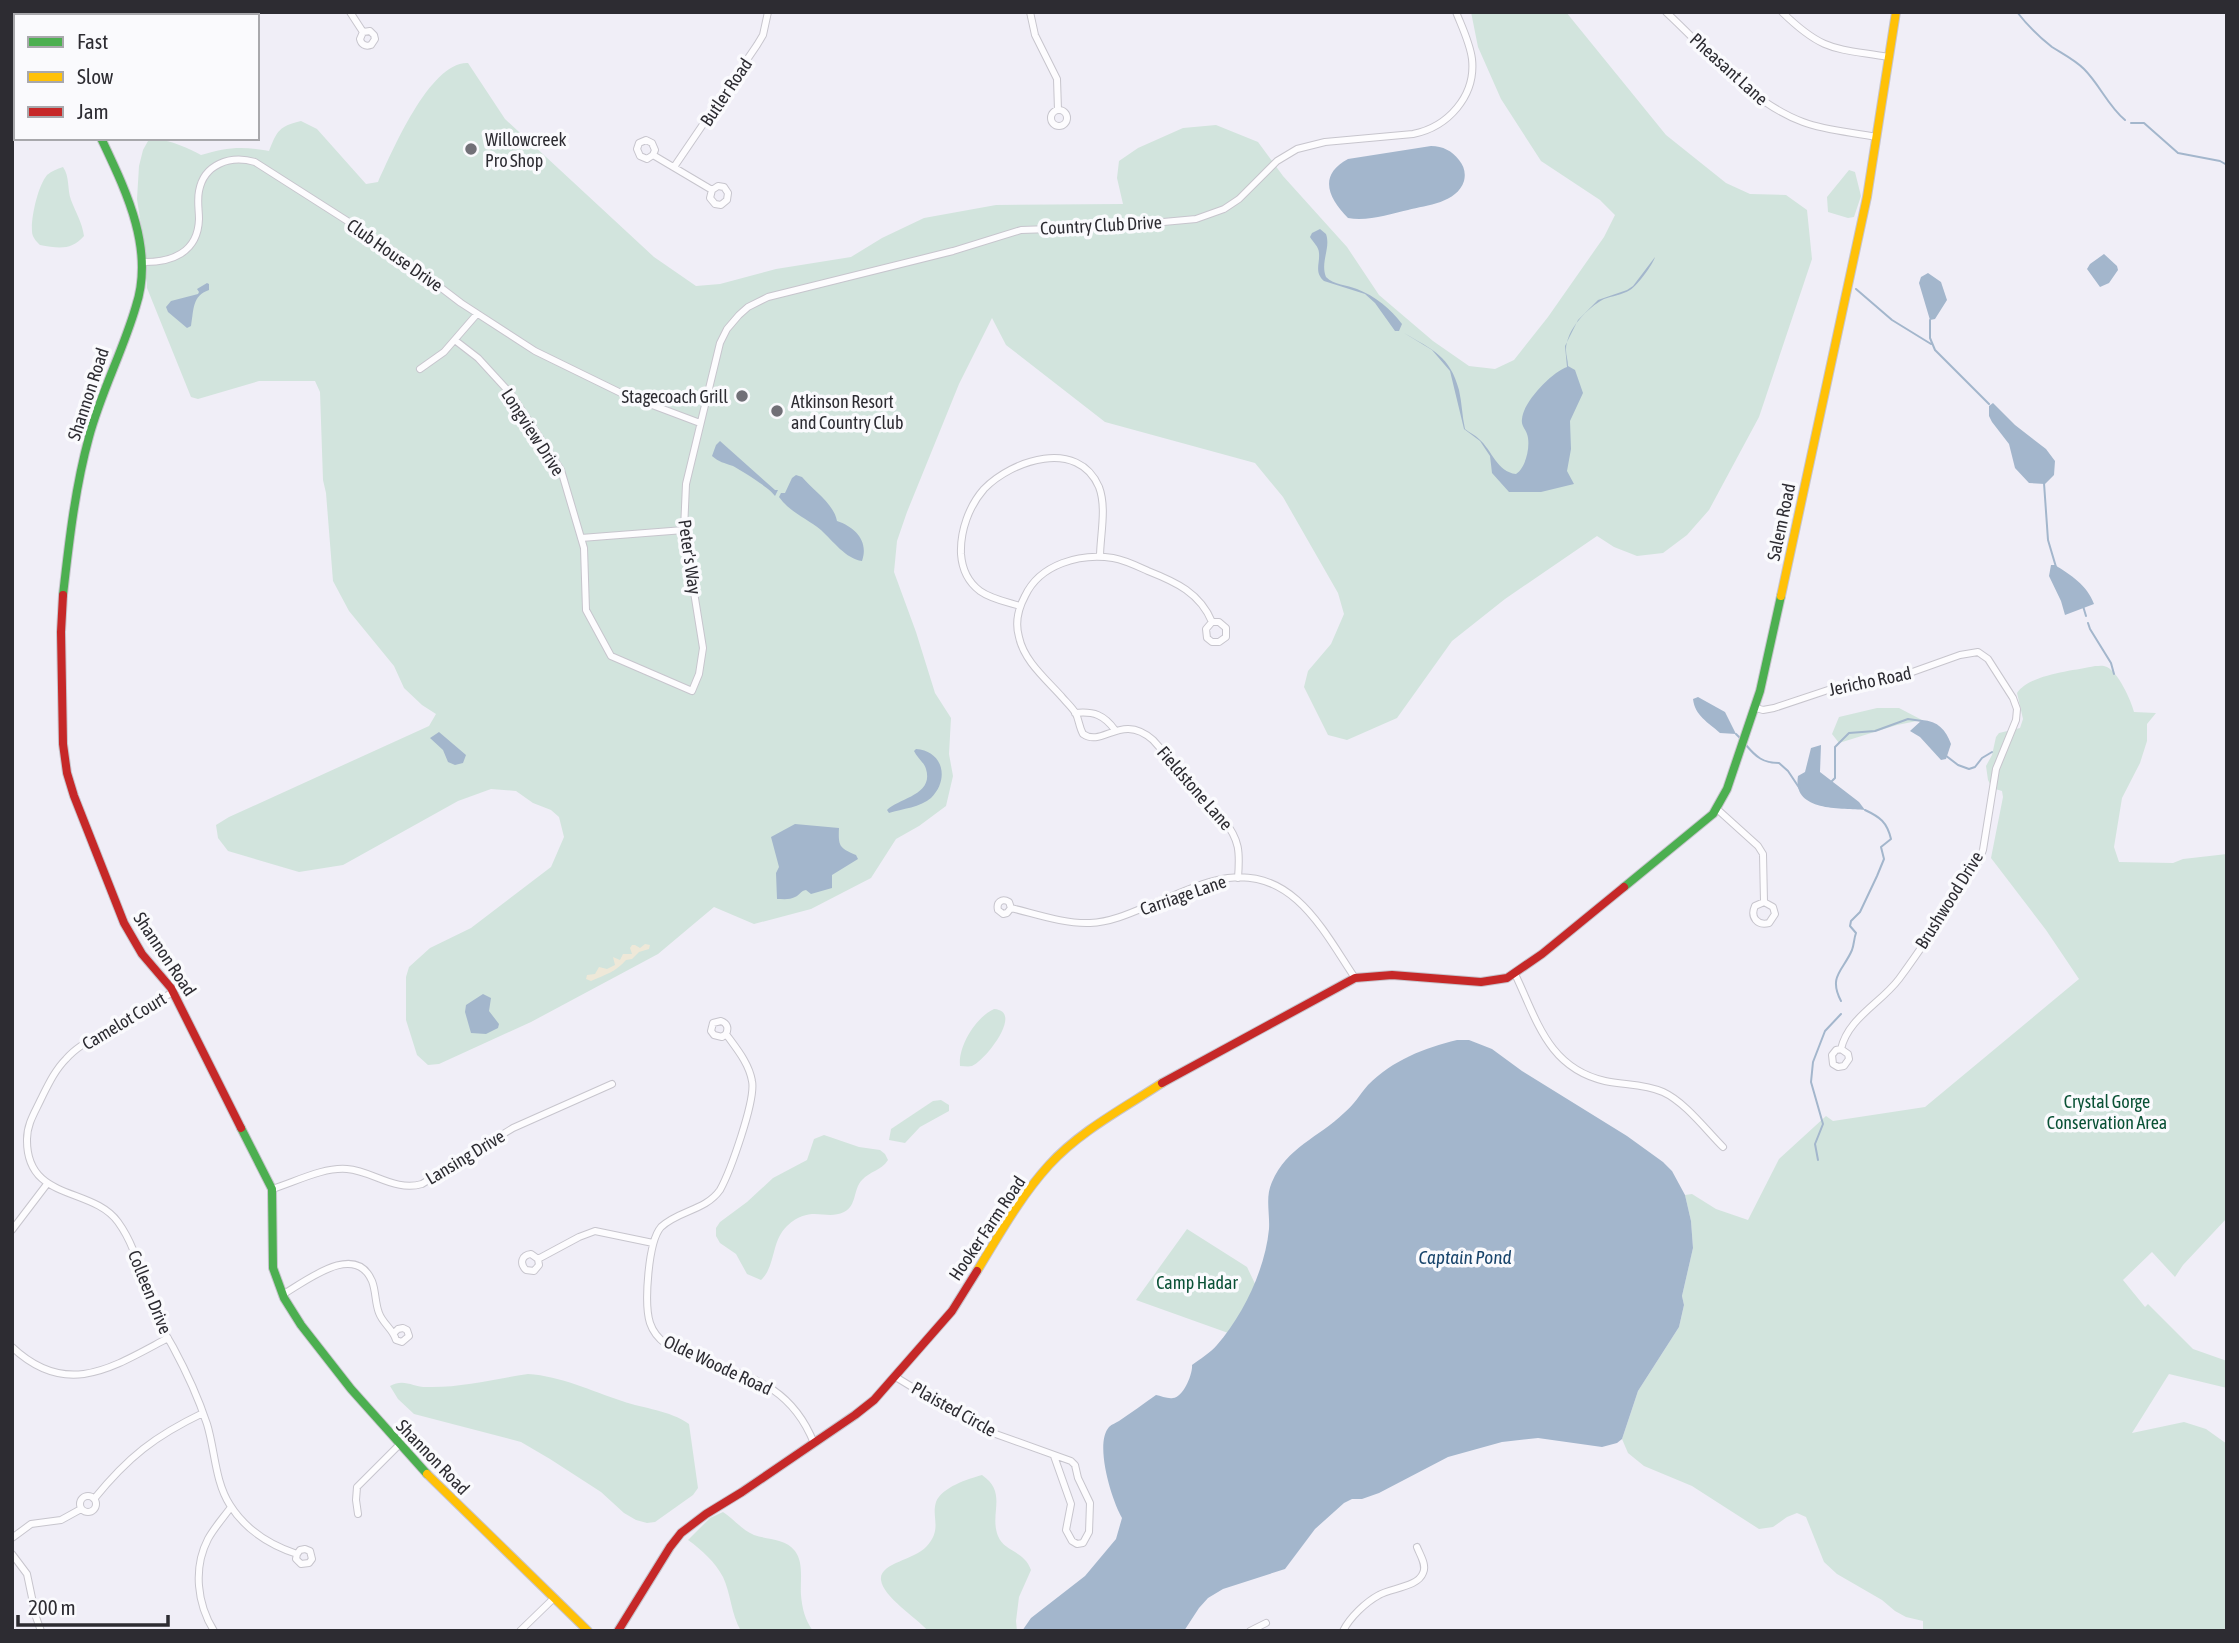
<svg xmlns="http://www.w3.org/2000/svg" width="2239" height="1643" font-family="'Asap Condensed',sans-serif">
<rect width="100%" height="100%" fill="#f0eef7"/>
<!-- green -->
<path fill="#d2e4dd" d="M1471 12H1566L1666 135 1726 183 1750 194 1786 195 1807 210 1812 259 1759 417 1709 510 1687 535 1663 553 1637 556 1614 547 1597 536 1505 599 1452 641 1397 718 1347 740 1328 735 1304 687 1308 671 1331 644 1344 614 1338 593 1283 497 1255 463 1105 422 1006 345 992 318 959 384 907 512 897 541 894 572 916 632 935 693 951 718 949 754 953 776 946 806 919 826 896 839 871 878 811 909 754 924 714 907 658 954 531 1022 439 1064 428 1065 417 1055 406 1020V977L409 967 430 948 471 928 551 867 564 837 559 817 551 810 533 803 516 791 491 789 458 801 343 865 299 872 228 851 218 838 216 825 229 817 429 726 436 714 422 705 404 688 394 666 349 611 333 581 326 493 323 480 320 392 315 381H259L198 399 191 397 147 288 145 252 137 199 139 166 143 150 148 141C164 136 187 148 201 155 227 147 242 146 269 151 277 131 279 126 301 121L317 129 366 184 378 182C392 152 430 61 468 63L505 119 654 257 696 286 720 284 776 269 851 257 882 238 924 218 996 205 1123 204 1117 178 1119 161 1138 148 1183 128 1216 125 1258 142 1283 176 1347 247 1379 295 1433 341 1469 366 1495 369 1514 360 1548 317 1604 237 1615 215 1600 200 1541 161 1501 99 1478 47Z
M63 167C70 177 67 189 71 200 76 213 82 222 84 236 71 251 58 248 40 245 36 241 32 237 32 231 31 217 38 186 47 175 52 171 57 169 63 167Z
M1849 170 1855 172 1861 196 1854 217 1848 218 1828 212 1827 197Z
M2095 666C2099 666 2103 665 2107 667 2118 672 2131 700 2134 712L2156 713 2147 724V741L2140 763 2122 798 2114 847 2119 862 2173 863 2183 859 2227 854V1218L2183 1265 2175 1277 2152 1252 2123 1280 2145 1307 2148 1304 2193 1349 2227 1361V1388L2169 1374 2132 1433 2184 1422 2206 1429 2227 1444V1631H1923V1621L1906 1617 1895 1611 1882 1600 1837 1574 1824 1562 1806 1517 1797 1513 1787 1517 1773 1527 1759 1529 1692 1486 1644 1466 1628 1453 1622 1439 1638 1391 1679 1327 1684 1305 1682 1296 1693 1248 1691 1221 1685 1195 1692 1194 1716 1209 1748 1220 1779 1159 1826 1116 1833 1121 1925 1107 2079 979 2046 930 1991 858 2003 797 2002 791 1992 788 1988 780 1986 766 1992 755 1996 737 1999 733 2020 728 2023 719 2017 693C2030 674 2073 671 2095 666Z
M1877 708H1899L1922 720 1897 725 1839 743 1832 734 1839 717Z
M994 1009C1025 1011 984 1062 972 1066 968 1067 964 1066 960 1066 958 1046 976 1017 994 1009Z
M941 1100 949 1105V1111L920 1127 905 1143 889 1140 891 1129 933 1101Z
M824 1135 859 1147 880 1150 885 1154 888 1160C881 1171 870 1171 862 1180 853 1189 857 1206 844 1212 825 1221 811 1204 787 1226 771 1241 776 1266 761 1280L747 1274 736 1254 720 1243 716 1236V1228L720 1222 747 1202 773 1178 807 1160 814 1139Z
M1187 1229 1247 1267 1258 1290 1231 1334 1136 1300Z
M528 1374C561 1376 591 1391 622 1401 645 1409 669 1410 689 1424L698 1488 693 1495 655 1522 647 1523 636 1520 624 1513 601 1492 550 1459 521 1442 414 1414 398 1399 390 1386C404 1378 412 1387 427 1387 460 1388 495 1379 528 1374Z
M982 1475C1008 1493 989 1513 998 1536 1004 1552 1024 1550 1031 1570L1019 1597 1016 1621 1017 1631H928C916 1617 883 1597 881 1580 879 1563 914 1560 926 1547 943 1529 931 1518 936 1502 942 1487 968 1479 982 1475Z
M723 1512C734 1519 742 1530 754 1535 768 1540 785 1538 795 1551 804 1563 800 1581 801 1595 802 1608 805 1620 813 1631H741C731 1614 731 1594 723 1577 715 1562 702 1550 688 1540L710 1518Z"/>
<!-- sand -->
<path fill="#eee8d8" d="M645 944 650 945 649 949 639 952 632 959 626 960C617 971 605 975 591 981L586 979 587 975 595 974 599 967 607 969 615 965 613 957 620 960 623 954H632L630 948 632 945H635L640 948Z"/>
<!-- water -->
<path fill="#a3b6cc" d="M1431 146C1443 146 1452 151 1459 160 1464 166 1466 173 1464 181 1457 203 1427 205 1408 210 1390 214 1367 222 1348 218 1328 198 1318 175 1348 159Z
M1320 229 1326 234C1331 248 1320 262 1326 277 1334 285 1347 285 1357 289 1375 296 1391 309 1402 324L1399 331H1395L1375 303 1365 294 1324 281C1314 272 1320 264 1319 253 1319 247 1313 242 1310 237L1312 233Z
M2104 254 2117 266 2118 270 2109 283 2100 287 2087 269 2090 264Z
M1655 257C1653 264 1638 285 1630 290 1622 295 1612 296 1604 299 1587 308 1566 330 1566 350 1566 355 1568 361 1568 366L1575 370 1583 393 1570 421 1571 449 1567 471 1574 484 1541 492H1509L1492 473 1490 456 1480 441 1464 429 1450 371 1432 350 1404 333C1433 350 1450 356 1459 390 1462 403 1462 416 1465 429 1470 433 1475 435 1479 439 1492 450 1497 472 1516 474 1526 468 1531 445 1527 434 1525 428 1521 426 1522 419 1523 402 1552 372 1567 367L1565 346 1578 320 1598 300 1627 290 1633 286Z
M1928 273 1941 282 1947 300 1935 319 1930 320 1919 283 1921 277Z
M207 283 209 284V290C192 296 194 309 191 326L187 328 168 312 166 307 171 301 198 294 199 292 197 289Z
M1993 403 2015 425 2046 449 2055 461 2054 475 2045 484 2029 483 2015 468 2009 444 1992 422 1989 416V406Z
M720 441 775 490H778L775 496C770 488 742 471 733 466 724 463 719 462 712 456L716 445Z
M796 475 802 477C813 490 834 504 837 521 855 527 869 541 862 561 846 559 833 541 821 530 809 520 794 514 783 502L779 497 781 493H785L792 478Z
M2051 565H2055C2071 575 2087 585 2094 604L2065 615 2061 601 2049 576Z
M1698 697 1725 712 1736 734 1720 733C1708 722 1695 716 1693 699Z
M1922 720C1938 721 1946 730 1951 744L1946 759 1941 760 1920 737 1910 731Z
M439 732 466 755 463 763 455 765 448 762 443 750 430 738Z
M1821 745 1820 772 1859 802 1865 810C1841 808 1792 812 1798 776L1805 772 1811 748Z
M916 749C943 751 950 779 931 798 921 807 902 809 889 813L887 810C899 798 934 795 926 769 924 762 917 758 914 751Z
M795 824 839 828C838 847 840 848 856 855L858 859 832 875V888L811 894 806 890C800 891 800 895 795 897 790 900 783 899 777 899L776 873 779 867 771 837Z
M483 994 491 998 489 1011 499 1024 498 1028 486 1034 471 1033 465 1012 466 1005Z
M1457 1040H1469L1492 1049 1522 1071 1627 1136 1663 1162 1672 1171 1685 1195 1691 1221 1693 1248 1682 1296 1684 1305 1679 1327 1638 1391 1622 1439 1617 1443 1602 1447 1538 1438 1502 1442 1448 1457 1379 1493 1362 1499H1352L1344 1503 1315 1529 1285 1569 1223 1589 1208 1598 1199 1608 1184 1631H1022L1031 1618 1085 1576 1116 1539 1122 1518C1112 1501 1094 1444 1109 1427 1112 1424 1116 1423 1119 1421 1131 1413 1143 1404 1156 1395 1161 1396 1168 1399 1173 1398 1183 1398 1193 1374 1192 1365 1200 1359 1210 1353 1217 1345 1243 1315 1265 1270 1269 1229 1270 1213 1265 1197 1272 1182 1287 1147 1318 1138 1344 1113 1354 1105 1360 1094 1368 1085 1393 1060 1424 1048 1457 1040Z"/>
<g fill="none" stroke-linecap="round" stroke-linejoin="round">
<!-- stream -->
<path stroke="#a3b6cc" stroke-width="2" d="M2017 12C2028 26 2039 37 2052 47 2063 54 2075 60 2084 69 2100 85 2108 106 2125 120
M2131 123H2144L2178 153 2220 161 2227 165
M1856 289 1892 320 1931 344
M1930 320V338L1935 350 1989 404
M2044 483 2048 540 2056 567
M2083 606 2086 616
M2088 623 2090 629 2111 663 2114 674
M1736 734 1740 738
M1746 745C1756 757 1763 763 1779 763L1788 771 1800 789
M1945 755 1958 765 1969 769 1975 767 1982 758 1992 752
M1832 781 1835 778V747L1849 733 1875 731 1908 719 1922 721
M1841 1001C1828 976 1843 971 1852 950 1854 945 1854 938 1856 933L1850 926 1851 921 1860 912 1877 876 1884 859 1881 847 1891 839C1887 822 1880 817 1865 810
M1818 1160 1815 1144 1823 1124 1811 1082 1813 1062 1825 1031 1841 1014"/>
<defs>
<path id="street" d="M350 12 363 32 360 39C361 44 365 47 371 45L375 39 374 35 370 31 363 32
M1030 12 1035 35 1057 79 1058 110
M1666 12C1707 50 1751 103 1803 122 1827 131 1852 132 1877 137
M1782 12C1824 53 1836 48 1889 57
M1051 118a8 8 0 1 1 16 0a8 8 0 1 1-16 0Z
M12 126 16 125
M653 155 647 159 640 156 637 149 639 143 646 140 652 143 655 150 653 155 712 190 710 198 715 204 721 205 727 200 728 193 724 187 718 186 712 190
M674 167 757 45 763 35 768 12
M141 262C171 263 198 253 199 219 199 210 197 201 199 191 204 164 230 155 255 162L385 245 461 303 535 351 623 394 700 423
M456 341 478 358 511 394 561 470 584 548 586 610 611 656 692 691 699 674 703 648 684 530 686 484 720 343 727 329 739 315 748 307 768 297 953 251 1021 230 1109 227 1196 219 1224 209 1239 199 1277 161 1297 149 1325 142 1413 134C1448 127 1476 96 1472 59 1470 43 1462 27 1456 12
M420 369 444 352 477 314
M581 538 684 530
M1020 606C1007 602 991 599 980 591 968 582 962 568 961 554 960 531 969 506 984 489 1012 460 1078 438 1099 487 1107 508 1100 536 1100 557
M1212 622H1219L1226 628V637L1219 642H1212L1207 638 1206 629 1212 622C1200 593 1176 582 1148 571 1137 566 1125 560 1113 558 1080 553 1040 564 1025 596 1018 609 1015 623 1019 637 1024 661 1046 679 1062 697 1066 702 1073 708 1076 714 1079 720 1079 727 1083 734 1103 748 1121 712 1153 740L1223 819C1240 840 1240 852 1238 878
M1756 708 1763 710 1774 708 1846 684 1904 675 1960 655 1978 652 1988 659 2013 698 2017 709 2016 720 1996 769 1983 850 1979 861C1953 901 1927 941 1899 979 1880 1004 1848 1018 1841 1049L1836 1050 1832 1055 1833 1064 1838 1067 1844 1066 1849 1059 1848 1054 1841 1049
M1075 713C1094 711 1104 715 1115 730
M1717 809 1758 846 1763 854 1764 902 1755 906C1750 917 1757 926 1769 923L1775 914 1773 907 1764 902
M1011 908 1007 913 1003 914 998 910C996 902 1002 898 1009 902L1011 908C1036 914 1064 924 1090 923 1115 922 1139 909 1162 900 1183 892 1205 881 1228 878 1294 869 1324 932 1355 978
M1515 974C1537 1020 1548 1068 1605 1081 1624 1085 1645 1084 1663 1092 1685 1102 1706 1130 1723 1147
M173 992C152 1004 131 1017 109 1029 94 1038 77 1046 66 1059 55 1070 48 1085 41 1099 35 1112 27 1124 27 1139 26 1202 92 1186 118 1222 139 1251 141 1282 155 1314 160 1326 167 1336 173 1347 186 1371 198 1397 207 1424 215 1450 215 1482 230 1505 245 1529 270 1545 297 1554L296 1559 301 1564 309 1563 312 1559 310 1551 305 1549 300 1550 297 1554
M726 1034 722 1037 714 1035 711 1031 713 1023 721 1021C727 1023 729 1028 726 1034 736 1048 749 1063 752 1081 756 1100 730 1172 720 1190 705 1211 679 1210 661 1227 648 1242 644 1304 650 1323 653 1332 659 1339 666 1344 725 1376 784 1369 814 1443
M272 1189C295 1182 323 1167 347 1169 373 1171 395 1192 422 1184L513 1128 612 1084
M12 1230 47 1184
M538 1259 539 1265 534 1271 526 1270C519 1263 522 1255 531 1254L538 1259 579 1237 595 1231 653 1243
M282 1295C305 1282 355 1241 372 1281 376 1291 375 1303 379 1313 383 1324 393 1329 396 1340L402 1342 409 1336 407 1330 403 1328 398 1329 395 1332
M12 1347C67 1399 113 1367 168 1338
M894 1376 958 1415 990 1432 1071 1461 1075 1465 1078 1478 1090 1503 1089 1532 1083 1543 1077 1544 1072 1541 1066 1530 1071 1504 1054 1456
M80 1504a8 8 0 1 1 16 0a8 8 0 1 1-16 0Z
M94 1499C128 1457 155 1436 203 1413
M358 1514 356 1500 357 1487 399 1445
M12 1538 31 1524 61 1520 81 1509
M12 1554 27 1574 36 1617 41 1631
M214 1631C197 1604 193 1568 208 1539 214 1528 223 1518 231 1507
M520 1631 554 1598
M1250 1631 1266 1623
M1343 1631C1350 1617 1366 1602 1379 1595 1391 1588 1418 1587 1423 1573 1427 1565 1420 1555 1417 1547"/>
<path id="fast" d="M63 595C69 542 75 488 89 437 101 392 123 351 136 306 155 248 125 189 101 138
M1624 887 1713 814 1727 789 1760 691 1781 596
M241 1128 272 1189 273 1268 284 1298 301 1325 351 1389 427 1474"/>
<path id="slow" d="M43 12V16
M1781 596 1867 197 1896 12
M977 1271C999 1235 1020 1197 1049 1165 1080 1131 1124 1108 1162 1083
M427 1474 588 1631"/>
<path id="jam" d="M63 595 61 632 63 744 67 773 74 796 124 923 142 954 171 988 241 1128
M1162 1083 1355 978 1392 975 1481 982 1507 978 1542 954 1624 887
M618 1631 670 1547 681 1533 706 1514 742 1492 855 1415 874 1400 952 1311 977 1271"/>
</defs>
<!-- street casing -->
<use href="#street" stroke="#c7c5cd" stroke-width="8"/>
<!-- fast casing -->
<use href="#fast" stroke="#c7c5cd" stroke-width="10"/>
<!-- slow casing -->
<use href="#slow" stroke="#c7c5cd" stroke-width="10"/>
<!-- jam casing -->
<use href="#jam" stroke="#c7c5cd" stroke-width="10"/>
<!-- street -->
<use href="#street" stroke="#fdfcfe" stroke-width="6"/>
<!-- fast -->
<use href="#fast" stroke="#4caf50" stroke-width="8"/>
<!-- slow -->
<use href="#slow" stroke="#ffc107" stroke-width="8"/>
<!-- jam -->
<use href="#jam" stroke="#c62828" stroke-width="8"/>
</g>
<!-- markers -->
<g fill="#717077" stroke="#fafafd" stroke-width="2.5">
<circle cx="471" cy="149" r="7"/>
<circle cx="742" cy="396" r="7"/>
<circle cx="777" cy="411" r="7"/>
</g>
<g text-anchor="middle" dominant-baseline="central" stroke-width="7" stroke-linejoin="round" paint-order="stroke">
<!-- street labels -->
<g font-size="18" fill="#2d2c32" stroke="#fafafd">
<text transform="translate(1729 69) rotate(42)">Pheasant Lane</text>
<text transform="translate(726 92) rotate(-56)">Butler Road</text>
<text transform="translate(1101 225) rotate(-3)">Country Club Drive</text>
<text transform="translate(395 255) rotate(35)">Club House Drive</text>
<text transform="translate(88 394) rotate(-72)">Shannon Road</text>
<text transform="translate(533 432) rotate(57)">Longview Drive</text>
<text transform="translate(1781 522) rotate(-78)">Salem Road</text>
<text transform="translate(690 557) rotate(82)">Peter's Way</text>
<text transform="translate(1870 681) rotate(-12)">Jericho Road</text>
<text transform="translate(1195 788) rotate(49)">Fieldstone Lane</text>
<text transform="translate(1183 895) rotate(-19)">Carriage Lane</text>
<text transform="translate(1949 900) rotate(-58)">Brushwood Drive</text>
<text transform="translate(165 954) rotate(56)">Shannon Road</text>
<text transform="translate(124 1021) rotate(-31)">Camelot Court</text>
<text transform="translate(465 1157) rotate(-31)">Lansing Drive</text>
<text transform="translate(987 1228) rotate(-56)">Hooker Farm Road</text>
<text transform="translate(150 1292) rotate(68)">Colleen Drive</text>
<text transform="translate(718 1365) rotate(25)">Olde Woode Road</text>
<text transform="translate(954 1409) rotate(29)">Plaisted Circle</text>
<text transform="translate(433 1457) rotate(46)">Shannon Road</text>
</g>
<!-- poi labels -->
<g font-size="18" fill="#2d2c32" stroke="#fafafd" text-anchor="start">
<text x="485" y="139">Willowcreek<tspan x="485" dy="21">Pro Shop</tspan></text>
<text x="728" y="396" text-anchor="end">Stagecoach Grill</text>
<text x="791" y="401">Atkinson Resort<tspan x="791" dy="21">and Country Club</tspan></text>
</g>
<!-- park labels -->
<g font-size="18" fill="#095135" stroke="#fafafd">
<text x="2107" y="1101">Crystal Gorge<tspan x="2107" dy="21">Conservation Area</tspan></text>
<text x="1197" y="1282">Camp Hadar</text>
</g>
<!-- water labels -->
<g font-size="19" font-style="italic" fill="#18446b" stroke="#fafafd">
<text x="1465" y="1257">Captain Pond</text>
</g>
</g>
<!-- border -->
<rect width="2239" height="1643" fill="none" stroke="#2d2c32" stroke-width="28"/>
<!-- legend -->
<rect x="14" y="14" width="245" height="126" fill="#fafafd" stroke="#a8a8ac" stroke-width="2"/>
<rect x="28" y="37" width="35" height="10" fill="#4caf50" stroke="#a8a8ac" stroke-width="2"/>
<text x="77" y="49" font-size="21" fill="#2d2c32">Fast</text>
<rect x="28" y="72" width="35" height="10" fill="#ffc107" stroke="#a8a8ac" stroke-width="2"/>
<text x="77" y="84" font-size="21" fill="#2d2c32">Slow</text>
<rect x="28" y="107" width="35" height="10" fill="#c62828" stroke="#a8a8ac" stroke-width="2"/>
<text x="77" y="119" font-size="21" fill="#2d2c32">Jam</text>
<!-- scale -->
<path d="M18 1615v10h150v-10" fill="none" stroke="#2d2c32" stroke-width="3.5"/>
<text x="28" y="1615" font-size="21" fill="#2d2c32" stroke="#fafafd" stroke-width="5" paint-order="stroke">200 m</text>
</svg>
